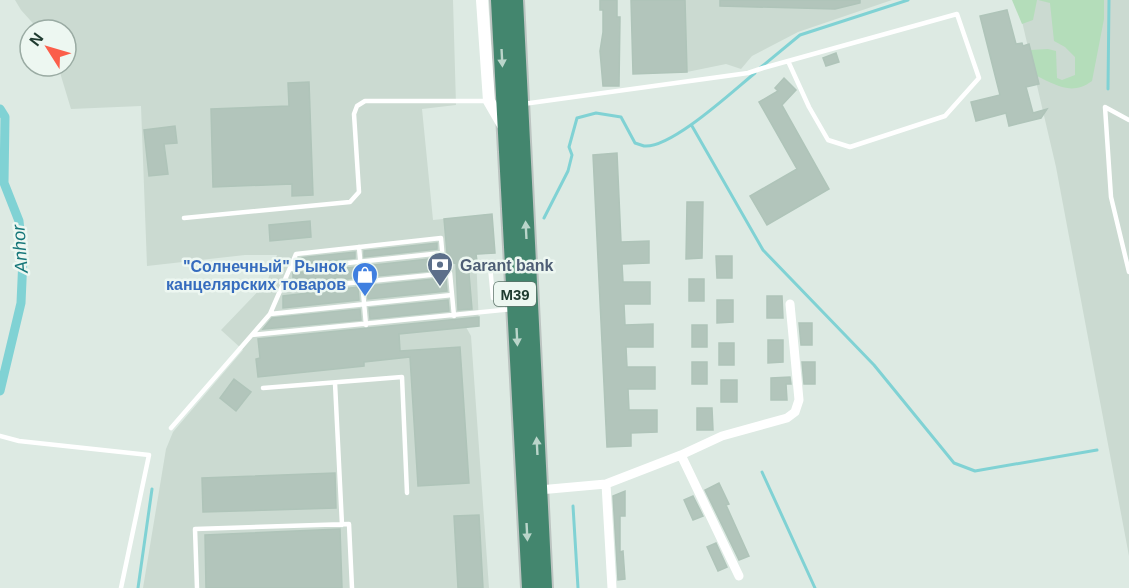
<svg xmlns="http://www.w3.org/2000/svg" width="1129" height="588" font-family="Arial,sans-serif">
<rect width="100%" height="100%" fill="#ddeae3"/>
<!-- built -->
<path fill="#cbdad1" d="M15 0H453L456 105 422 109 433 220 492 214 495 253 476 255 479 326 466 327 471 336 489 588H143L166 449 173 432 243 350 221 330 267 282 277 255H245L147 266 141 106 71 109 58 66H66V30H39L21 10Z
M685 0H892L798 32 752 56 741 69 726 64 687 72Z
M1017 0H1129V556L1056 167Z"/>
<!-- green -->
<path fill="#b4ddba" d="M1012 0H1037L1033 20 1022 24Z
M1038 0H1104V19L1092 81C1072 96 1056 85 1037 76L1030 50 1048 49 1056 51 1057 78 1062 80 1075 75V57L1065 47 1054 41 1050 3Z"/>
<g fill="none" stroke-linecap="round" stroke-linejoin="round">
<!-- stream -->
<path stroke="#80d2d4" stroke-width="3" d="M760 68 800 35 908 0
M1108 89 1109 0
M692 126 763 250 874 365 954 463 975 471 1097 450
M544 218 568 171 572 155 569 147 577 118 596 113 621 117 635 143C638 144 641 145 644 146 671 149 734 90 755 73
M762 472 815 588
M573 506 578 588
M138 588 152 489"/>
<!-- canal -->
<path stroke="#80d2d4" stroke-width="9" d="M0 109 5 117 4 183 19 221 23 258 21 303 0 391"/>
</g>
<!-- building -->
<path fill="#b2c5bb" stroke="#afc4b9" stroke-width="1.5" d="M600 0H617V17H620L619 86H603L600 51 603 32V10H600Z
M631 0H685L687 72 633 74Z
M720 0H860V3L835 9 720 6Z
M1007 10 1016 44 1022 43 1023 46 1029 44 1039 84 1026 87 1033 113 1047 109 1041 118 1009 126 1006 113 976 121 971 102 1000 95 980 16Z
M836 53 839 62 826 66 823 58Z
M784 78 796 90 782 105 829 189 767 225 750 196 797 169 759 102 778 91 775 88Z
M309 82 313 195 292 196V184L213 187 211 109 289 106 288 83Z
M175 126 177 143 164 144 168 174 149 176 144 130Z
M617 153 621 242 649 241V263L622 264 623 282H650V304H624L625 325 653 324V347H626L627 367H655V389H628L629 410H657V432L631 433V446L607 447 593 155Z
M687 202H703L702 258 686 259Z
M492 214 495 253 476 254 477 261 468 262 472 309 458 310 456 263 448 264 444 219Z
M310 221 311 237 270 241 269 225Z
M437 243V249L364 257V251Z
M355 252V258L300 264 299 258Z
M716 256H732V278H717Z
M438 258 439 270 366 277 365 266Z
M356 267 357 278 293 284V273Z
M443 278 446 279 447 291 368 299 367 286Z
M689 279H704V301H689Z
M358 287 359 300 283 308V296Z
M767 296H782L783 318H767Z
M448 300 449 311 370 319 369 308Z
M717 300H733V322L717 323Z
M360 309 361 320 263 329 272 318Z
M479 317V326L399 334 400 351 460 347 469 483 418 486 410 357 364 362V366L258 377 256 359 260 358 258 339Z
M799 323H812V345H801Z
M692 325H707V347H692Z
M768 340H783V362L768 363Z
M719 343H734V365H719Z
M692 362H707V384H692Z
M802 362H815V384H804Z
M790 377 791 384H786L787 400H771V378Z
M234 379 251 392 236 411 220 398Z
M721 380H737V402H721Z
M697 408H712L713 430H697Z
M335 473 336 508 203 512 202 478Z
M719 483 729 504 726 505 749 556 739 560 705 490Z
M625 491V516H620V552L623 551 625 579 618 580 613 496Z
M693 496 703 516 693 520 684 500Z
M479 515 483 588H458L454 516Z
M340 529 342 588H206L205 535Z
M716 543 727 567 718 571 707 547Z"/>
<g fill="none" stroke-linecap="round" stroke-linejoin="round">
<defs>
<path id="trunk" d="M499 0 530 588
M515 0 544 588"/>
</defs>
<!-- trunk casing -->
<use href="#trunk" stroke="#bcc4c1" stroke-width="20"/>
<!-- service -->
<path stroke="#fff" stroke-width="4.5" d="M523 104 748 73 763 68 957 14 979 78 945 116 850 147 828 140 809 107 788 61
M1129 120 1105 107 1111 197 1129 272
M184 218 350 202 359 192 354 114 357 106 365 101H487
M359 247 366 325
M291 269 442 253
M282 290 450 273 454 316
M493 298 490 266 510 265
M270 314 452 295
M252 335 513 309
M335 383 342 525
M263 388 402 377 407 493
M171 428 270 314 296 254 441 238 444 273
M0 436 19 441 149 455 121 588
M197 588 195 529 349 524 352 588"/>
<!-- minor -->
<path stroke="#fff" stroke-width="9" d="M681 455 739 576
M606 484 612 588
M539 490 606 484 681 455 722 436 787 418 795 412 799 400 790 304"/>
<!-- tertiary -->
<path stroke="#fff" stroke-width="12" d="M482 0 489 101 504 127"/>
<!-- trunk -->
<use href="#trunk" stroke="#43866e" stroke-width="16"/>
</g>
<!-- one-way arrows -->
<defs><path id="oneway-solid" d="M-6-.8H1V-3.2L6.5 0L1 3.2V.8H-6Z" transform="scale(1.5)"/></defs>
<g fill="#bad5ca">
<use href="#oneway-solid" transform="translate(502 58) rotate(87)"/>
<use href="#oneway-solid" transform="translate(526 230) rotate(-93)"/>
<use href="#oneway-solid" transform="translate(517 337) rotate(87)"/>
<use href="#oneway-solid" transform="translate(537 446) rotate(-93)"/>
<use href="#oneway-solid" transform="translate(527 532) rotate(87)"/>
</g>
<!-- icons -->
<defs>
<symbol id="bank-pin" viewBox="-11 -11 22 30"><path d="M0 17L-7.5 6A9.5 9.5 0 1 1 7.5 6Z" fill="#5c6f8a" stroke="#edf7f1"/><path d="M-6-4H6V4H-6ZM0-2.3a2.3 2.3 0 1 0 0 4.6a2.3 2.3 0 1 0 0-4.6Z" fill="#fff"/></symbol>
<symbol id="shop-pin" viewBox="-11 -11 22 30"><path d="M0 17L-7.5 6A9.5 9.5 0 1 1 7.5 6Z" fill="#3f7fe0" stroke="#edf7f1"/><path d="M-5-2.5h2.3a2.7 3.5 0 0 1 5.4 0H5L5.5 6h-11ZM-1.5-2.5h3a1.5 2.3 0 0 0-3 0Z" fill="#fff"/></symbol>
</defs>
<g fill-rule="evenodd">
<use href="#bank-pin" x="425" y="250" width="30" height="40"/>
<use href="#shop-pin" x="350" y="260" width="30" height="40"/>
</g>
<g text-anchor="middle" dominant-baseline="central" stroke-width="5" stroke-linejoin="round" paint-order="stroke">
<!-- shield labels -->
<rect fill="#edf7f1" stroke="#5c7369" stroke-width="1.5" x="494" y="282" width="42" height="24" rx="4.5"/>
<g font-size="15" font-weight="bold" fill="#1e3a2f">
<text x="515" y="294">M39</text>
</g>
<!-- service labels -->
<g font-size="16" font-weight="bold" fill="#4e5e75" stroke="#edf7f1" text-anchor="start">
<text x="460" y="265">Garant bank</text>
</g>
<!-- shop labels -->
<g font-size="16" font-weight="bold" fill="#366cbe" stroke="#edf7f1" text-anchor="end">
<text x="346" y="266">"Солнечный" Рынок<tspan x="346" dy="18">канцелярских товаров</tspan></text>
</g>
<!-- water labels -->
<g font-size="18" font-style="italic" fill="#157679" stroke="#edf7f1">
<text transform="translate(20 249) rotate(-94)">Anhor</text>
</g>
</g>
<!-- north arrow -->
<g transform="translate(48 48) rotate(307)"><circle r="28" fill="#edf7f1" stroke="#9aaba3" stroke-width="1.5"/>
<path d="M0-4.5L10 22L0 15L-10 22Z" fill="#fb5e4a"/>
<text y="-9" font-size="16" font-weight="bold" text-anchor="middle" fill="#1e3a2f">N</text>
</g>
</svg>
